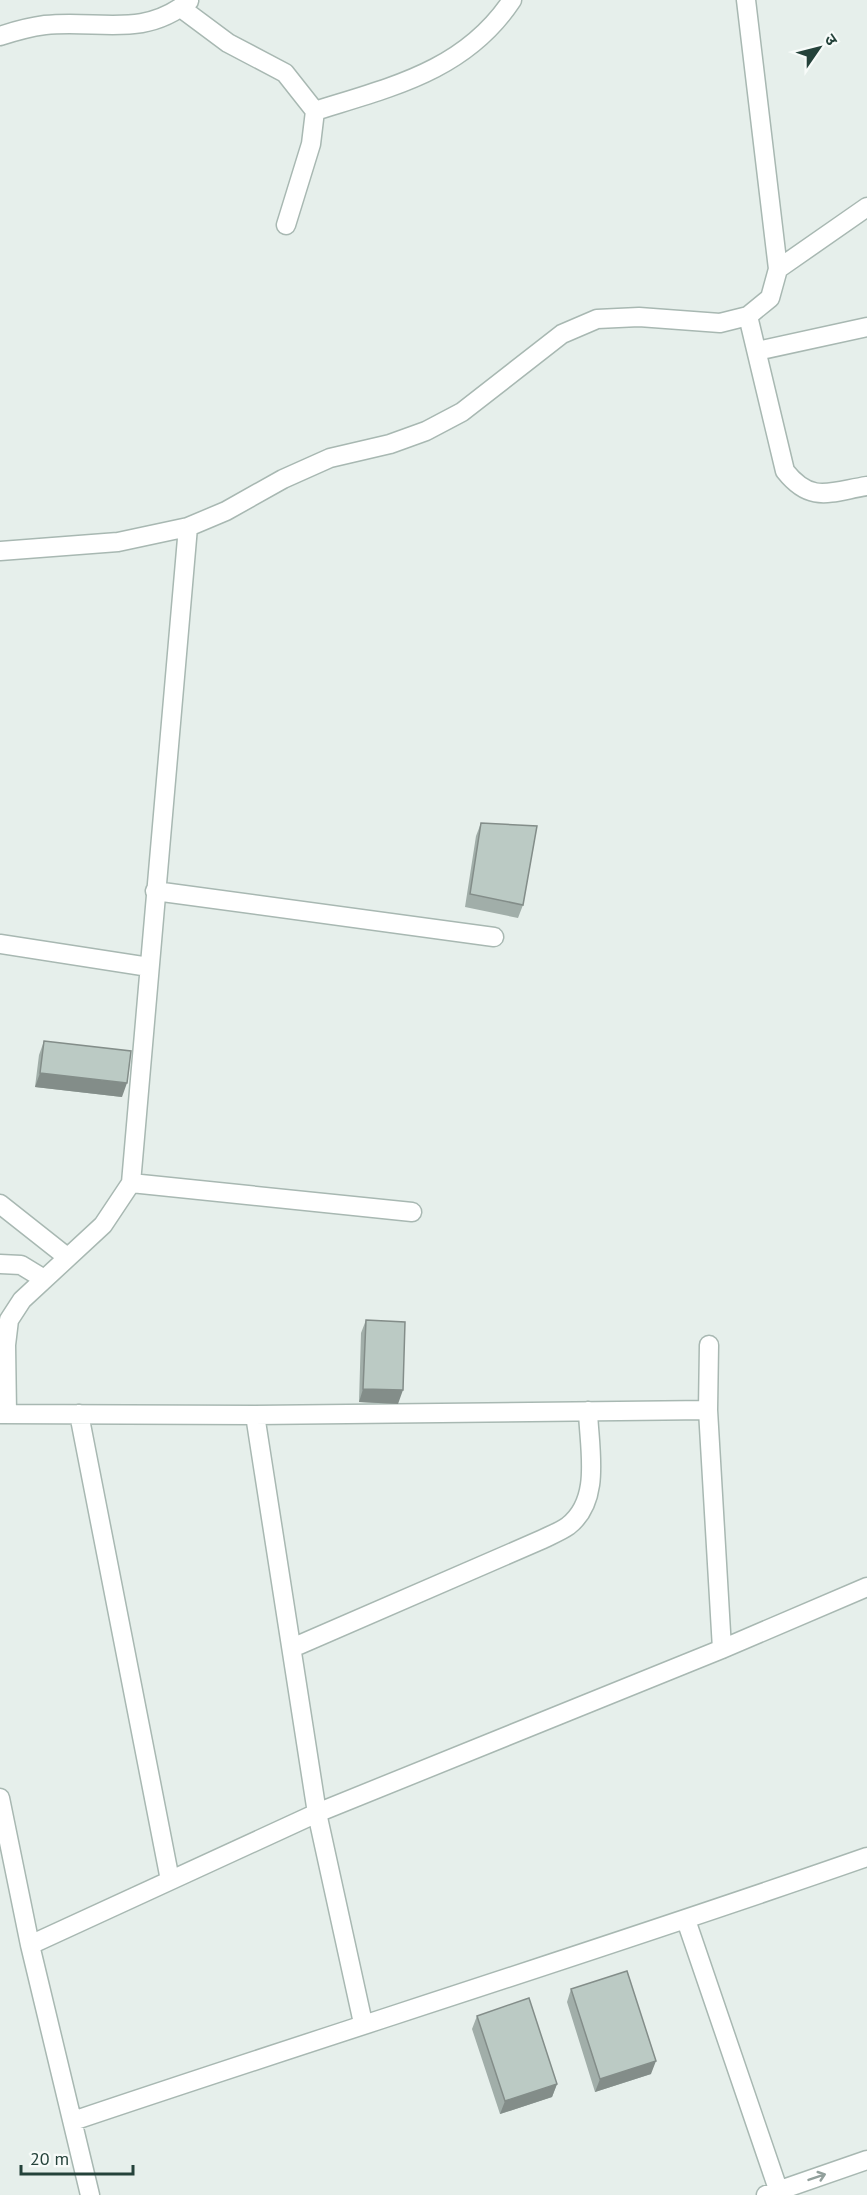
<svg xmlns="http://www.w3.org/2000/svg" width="867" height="2195" font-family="'PT Sans','Noto Sans Devanagari',sans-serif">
<rect width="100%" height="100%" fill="#e6efeb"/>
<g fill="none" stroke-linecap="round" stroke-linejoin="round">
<defs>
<path id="minor" d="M181 8 228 43 285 73 315 111 311 144 286 225
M0 36C15 31 30 27 45 25 98 19 143 39 189 1
M315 111C391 87 465 71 512 0
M778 269 867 207
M748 316 785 471C811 504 830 492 867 486
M757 351 867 327
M0 551 118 542 188 527 226 511 283 479 330 458 390 444 426 431 462 412 562 334 597 319 639 317 720 323 748 316 770 298 778 269 746 0
M155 891 494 937
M0 944 149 967
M131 1183 412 1212
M0 1204 67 1257
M0 1264 21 1265 44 1279
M709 1345 708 1410 722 1649
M7 1413 6 1345 9 1320 22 1300 103 1225 131 1183 188 527
M0 1414 255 1415 708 1410
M79 1414 170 1880
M255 1415 317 1813 363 2023
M292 1648 543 1539C551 1535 561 1531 568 1526 602 1500 589 1448 588 1411
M0 1798 30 1945 90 2195
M686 1920 780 2195
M30 1945 317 1813 722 1649 867 1587
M73 2121C337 2032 604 1949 867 1857
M766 2195 867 2160"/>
</defs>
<!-- minor casing -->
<use href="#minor" stroke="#a8b8b2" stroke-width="21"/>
<!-- minor -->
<use href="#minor" stroke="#fff" stroke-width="18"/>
</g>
<!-- wall -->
<path fill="#a1aea9" d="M481 823 523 905 518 918 465 907 476 836Z
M44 1041 122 1097 35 1087 39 1055Z
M366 1320 398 1404 359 1402 361 1333Z
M571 1989 651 2074 595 2092 567 2002Z
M477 2016 557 2084 552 2097 500 2114 472 2029Z"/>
<!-- shaded-wall -->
<path fill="#838d89" d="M40 1073 127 1083 122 1097 35 1087Z
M363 1389 403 1390 398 1404 359 1402Z
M656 2061 651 2074 595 2092 600 2079Z
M557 2084 552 2097 500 2114 505 2101Z"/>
<!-- building -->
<path fill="#bbcac4" stroke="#838d89" stroke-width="1.5" d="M481 823 537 826 523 905 470 894Z
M44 1041 131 1051 127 1083 40 1073Z
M366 1320 405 1322 403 1390 363 1389Z
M627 1971 656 2061 600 2079 571 1989Z
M529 1998 557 2084 505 2101 477 2016Z"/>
<!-- one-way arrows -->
<defs><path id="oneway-shaft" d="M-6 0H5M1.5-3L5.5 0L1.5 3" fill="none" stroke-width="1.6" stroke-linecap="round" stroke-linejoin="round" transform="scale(1.5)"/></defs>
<use stroke="#92a09c" href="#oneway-shaft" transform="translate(817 2177) rotate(-19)"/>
<!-- north arrow -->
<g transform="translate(819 48) rotate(55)" stroke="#f7fbf9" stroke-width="4.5" paint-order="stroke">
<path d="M0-4.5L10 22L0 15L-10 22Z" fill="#24423a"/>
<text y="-9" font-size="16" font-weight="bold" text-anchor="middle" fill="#24423a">उ</text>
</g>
<!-- scale -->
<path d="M21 2165v9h112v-9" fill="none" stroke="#24423a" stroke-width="3"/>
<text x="30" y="2165" font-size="18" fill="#24423a" stroke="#f7fbf9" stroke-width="4.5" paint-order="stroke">20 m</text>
</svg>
